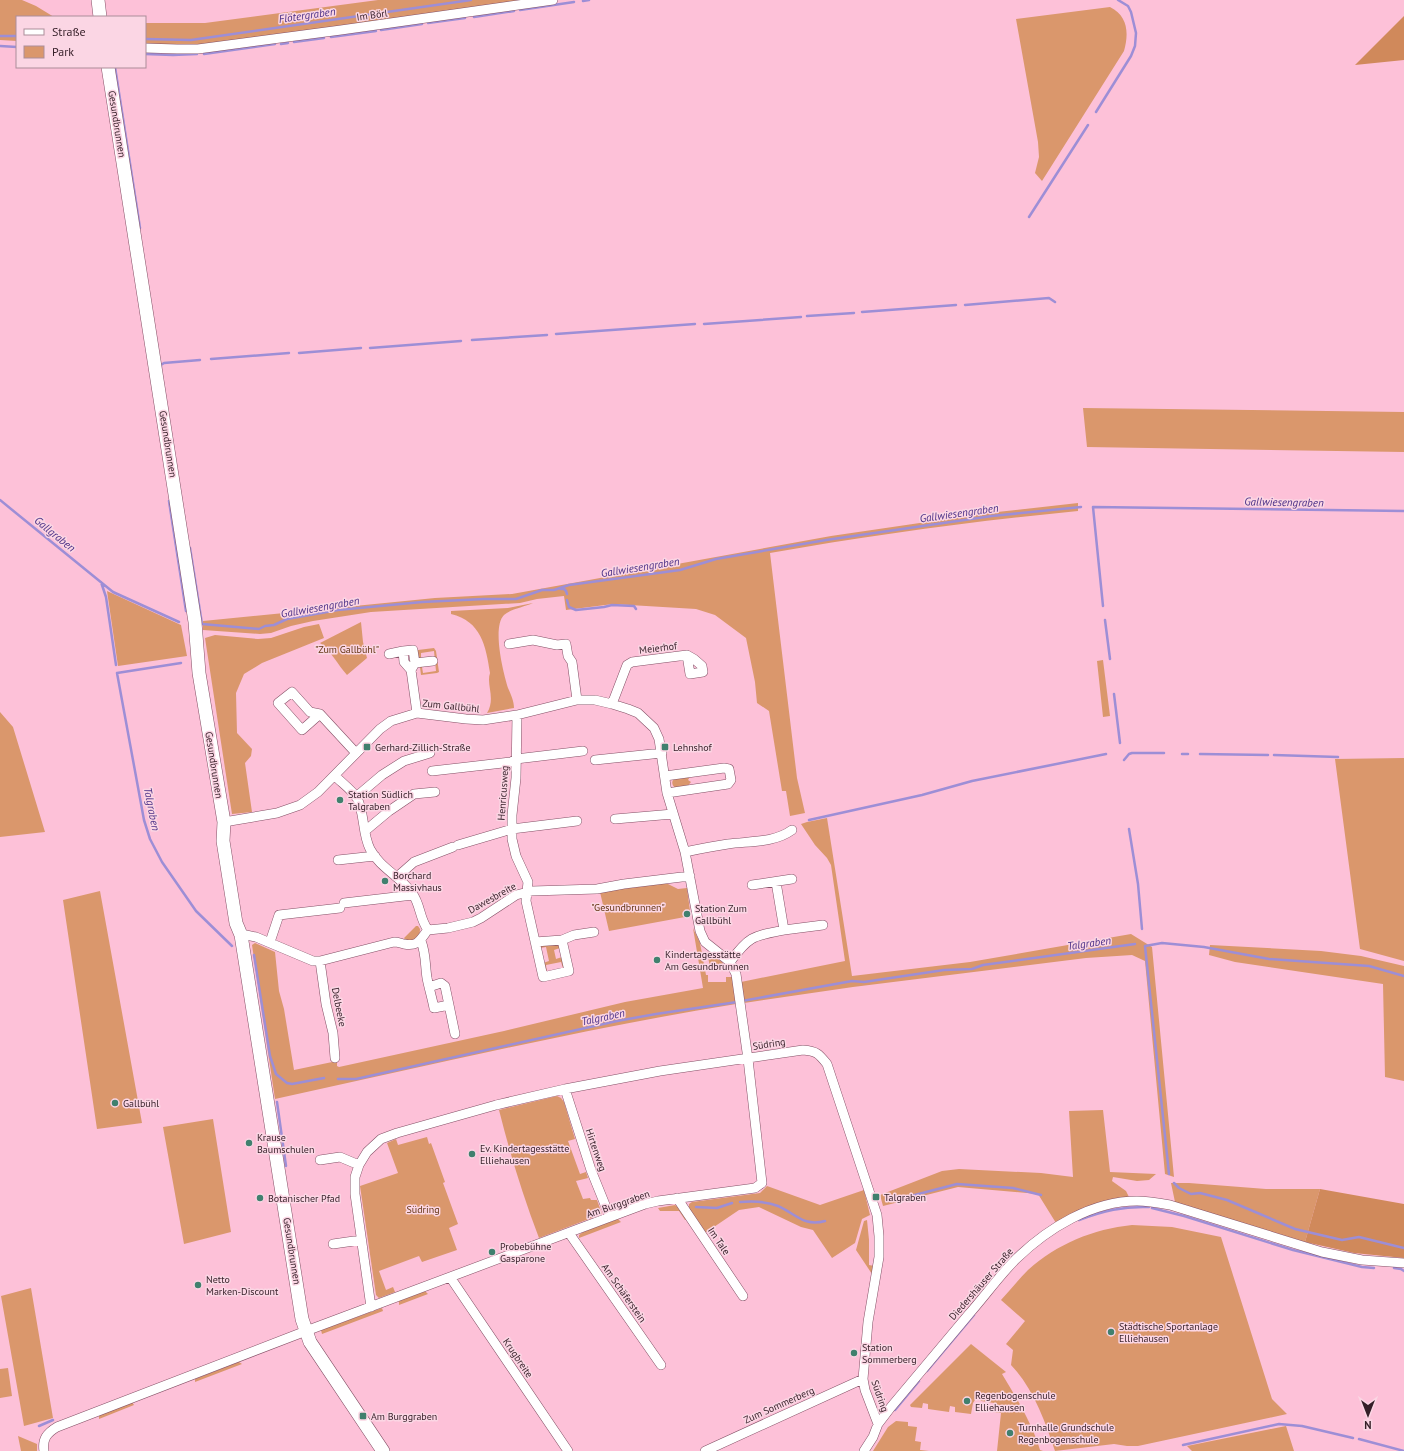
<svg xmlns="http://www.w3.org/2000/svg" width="1404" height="1451" font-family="'PT Sans',sans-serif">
<rect width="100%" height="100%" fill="#fdc1d8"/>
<!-- green -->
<path fill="#da976c" d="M0 0H22L36 6 54 17H17V41L0 40Z
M378 0H529L331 28 190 46 145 45V23H205Z
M1110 7C1128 16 1129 33 1124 51L1042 181 1035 173 1039 157 1038 142 1016 19Z
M1083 408 1404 412V452L1087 447Z
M1078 503V511C975 521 872 535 770 553L797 778 805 813 790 816 786 791H782L769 711 757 703 755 682 746 638 715 615 696 609 613 604 566 610 564 596 537 599 520 603 371 612 313 621 291 626 271 633 260 634 203 630V621L435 598 512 594 831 536 988 513Z
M107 591 181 625 187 656 118 666Z
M533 603C524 607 511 609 504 615 492 627 503 672 508 688 511 695 514 701 514 708L487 713C496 698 486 685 490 673 486 646 481 621 451 614V611L508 608Z
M361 622 363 642 367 658 347 675C338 665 331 651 320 643Z
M319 624 324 638 262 663 244 674 236 693 237 733 252 749 251 756 245 763 252 812 232 814 205 638 215 635 258 639 271 638 304 627Z
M434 648 436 651 439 672 437 673 421 675 420 667H422L423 673 436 671 434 651 421 653V658L418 659V650Z
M1103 660 1110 716 1103 717 1097 661Z
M0 712 13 727 45 832 0 837Z
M1404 758V961L1360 949 1335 759Z
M691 775 688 780 691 782 686 788H676C672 786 671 782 674 779Z
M827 818 852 976 970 962 1131 934 1152 947 1174 1177 1165 1174 1145 961 1132 955 1086 958 853 987 744 1003 741 982 845 961 831 865 827 858 815 845 801 824 807 822Z
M666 883 678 889 687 888 690 911 684 912 685 917 609 931 600 892Z
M100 891 142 1123 97 1129 63 900Z
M416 926H418L420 929C420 939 415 940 406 941L404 938Z
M693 928 700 943 706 975H708V982H726V977H732L736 1004C581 1029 428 1066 275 1099L252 945 255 943 275 952 279 991 284 1009 294 1070 337 1061V1066L339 1067 504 1031 625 1002 703 988Z
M558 944 560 948 554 950 556 959 562 957 564 966 563 968 561 962 546 965 547 972 543 963 549 961 546 947 540 948 541 945Z
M1210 945 1321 951 1361 956 1404 966V1081L1385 1077 1383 984 1235 962 1209 955Z
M707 952C713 956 724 961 726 968L710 967Z
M557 1096 561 1098 564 1102 575 1139 568 1141 580 1174 586 1172 588 1178 576 1181 583 1199 590 1198 591 1200H597L602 1214 539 1238C523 1196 510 1154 499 1110Z
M1103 1110 1110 1172 1156 1174 1149 1180 1137 1181 1113 1177 1112 1181 1126 1191 1129 1197 1084 1210 1056 1223 1038 1194 958 1187 883 1206 880 1195 942 1171 959 1169 1041 1173 1073 1177 1069 1111Z
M213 1119 231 1232 184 1244 163 1127Z
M427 1137 429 1144 431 1143 445 1182 443 1183 458 1224 449 1228 457 1250 422 1262 419 1256 379 1271 386 1290 393 1287 395 1292 379 1298 376 1295 360 1186 398 1173 387 1143 396 1139 398 1145Z
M1171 1183H1189L1266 1189H1320L1305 1242 1175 1202Z
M767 1186 820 1205 864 1190 870 1215 862 1219 855 1243 832 1258 813 1230 801 1227 759 1207 739 1210 705 1233 689 1209V1204L692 1202 760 1193Z
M675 1205 679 1208 688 1219 685 1220 679 1211H660L658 1208Z
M618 1219 621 1222 579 1238V1235L583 1232Z
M867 1220 869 1240V1265L874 1266 872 1274 856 1250 864 1221Z
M1132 1225 1172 1227 1221 1237 1272 1399 1287 1414 1138 1446H1127L1114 1444 1055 1451C1045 1421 1033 1388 1011 1365L1013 1350 1006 1344 1025 1321 1001 1300C1010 1290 1019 1279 1028 1270 1057 1244 1093 1229 1132 1225Z
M31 1288 53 1418 24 1426 1 1296Z
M425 1291 428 1294 399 1305V1301Z
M382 1308 383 1311 322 1334 321 1330Z
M971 1344 1006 1372 1002 1374C1017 1399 1032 1423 1040 1450L1043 1451H997L1001 1413 993 1412 994 1403 981 1401 977 1397 973 1403 971 1414 955 1412V1407L950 1406 949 1412 928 1409V1404L923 1403 922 1408 911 1407 910 1405Z
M239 1362 242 1364 195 1382V1379Z
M8 1368 12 1396 0 1398V1369Z
M132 1402 134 1405 99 1419V1415Z
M896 1421 908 1422V1426L917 1427 915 1441 921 1442 920 1450 929 1451H873L888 1427Z
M1286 1426 1294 1451H1192L1187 1446Z
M18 1436 37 1444V1451H21Z"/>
<!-- forest -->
<path fill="#d0895b" d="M1404 16V60L1355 65Z
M1320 1189 1404 1204V1258L1354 1253 1305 1242Z"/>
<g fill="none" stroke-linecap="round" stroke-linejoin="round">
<!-- stream -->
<path stroke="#9d8ed6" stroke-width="2.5" d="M583 1 589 0
M520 10 574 2
M474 17 514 11
M428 23 465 18
M381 30 422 24
M0 36H17
M331 37 376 31
M145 39 191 40 471 0
M294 42 324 38
M281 44 288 43
M0 46 17 47
M145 54 173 55 197 54
M204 54 275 44
M115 67 140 228
M1096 112 1131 56 1135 46 1136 33 1131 12 1128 6 1118 0
M1029 217 1088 125
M965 305 1049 298 1055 302
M862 312 956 305
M807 316 854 313
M704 324 801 317
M556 334 695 324
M472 340 547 335
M370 348 461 341
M299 353 361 348
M211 359 289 353
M161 367V365L164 363 200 360
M0 500 113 592 179 622
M169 501 186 611
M190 548 202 624 259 629 265 626 274 625 287 619 338 610 422 602 484 599H516L542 590H554L569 585 680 570 716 559 826 540 992 516 1081 507
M101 582 106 597 116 665
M561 589H564L566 591 567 594
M567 600 569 607 576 610 604 607 612 605 634 606 636 609
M1103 606 1093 507 1404 511
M1105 620 1110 659
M181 663 117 673 144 820 150 839 162 862 196 911 232 946
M1114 694 1120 743
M1182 754H1188
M1200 754 1268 755
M1274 755 1338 757
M1124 760 1129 754 1132 753H1164
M809 820 922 795 972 781 1106 754
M1129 829 1138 884 1142 929
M254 955 270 1056 276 1074 287 1083 292 1084 324 1078
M742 1001 852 981 864 982 944 970 972 969 983 965 1135 944
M338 1079H356L617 1021 656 1014 737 1002
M277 1102 286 1166
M1169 1174 1145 946 1162 943 1204 947 1269 959 1369 966 1404 976
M1174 1183 1179 1188 1191 1194 1200 1193 1227 1200 1295 1229 1342 1240 1359 1237 1404 1248
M907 1197 957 1184 1013 1188 1041 1195
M740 1202C753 1201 766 1201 778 1206 796 1214 804 1227 825 1221
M696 1207 717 1208 732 1203
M1152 1208 1184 1216 1293 1250 1362 1267 1374 1268
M1079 1220C1103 1211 1123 1206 1149 1207
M1394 1268 1401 1269 1404 1271
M927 1371 974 1315
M895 1410 919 1381
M39 1426 53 1420
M1359 1439 1404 1451
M1183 1445 1279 1424 1302 1426 1353 1438"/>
<defs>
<path id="street" d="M145 48 177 49H198L341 30 553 0
M509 644 533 640 557 645 566 644 568 656 572 662 577 700
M389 654 403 651
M415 663 433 661
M411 670 404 662 403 651 413 650 415 663 411 670 417 713
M612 704 627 665 632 662 687 655 694 659 702 666 703 672 690 674 687 655
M320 714 302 730 278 703 292 692 310 712 320 714 356 753
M517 715 516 778 512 815V839L516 856 528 882 526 901 543 977 569 971 562 940 535 942
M595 760 662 753
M432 771 511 762 516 759 583 751
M335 776C342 783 352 790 357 798 365 814 362 833 370 849 380 868 400 876 412 893 421 905 419 918 428 930
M665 776 724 768 729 769 731 780 728 784 667 793
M356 797 382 775 404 761 430 753
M615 819 673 814
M365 831 389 811 414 794 435 792
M458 845 512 829 577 821
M685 852C699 849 714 846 728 844 750 841 774 843 792 830
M338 860 375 856
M397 877 414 862 453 847
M776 882 784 930 823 925
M752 885 792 879
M344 903 413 895
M241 935H246L256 937 313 961H320L394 942C398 942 400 943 404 944 419 947 420 939 428 930L448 928 473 922 481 918 516 895 532 891 597 889 624 884 690 876
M562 940 574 935 594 932
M421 941C426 953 425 965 427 978 429 988 432 998 434 1008L449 1005 445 986 441 983 429 987
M270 942 279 915 340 908
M320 961 326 1004 333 1033 335 1058
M730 962C749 936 753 936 784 930
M449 1005 455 1034
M565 1089 591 1170 610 1217
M320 1160 340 1157 359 1165
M677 1198 743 1296
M569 1233 661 1365
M333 1244 361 1240
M450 1277 568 1451
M371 1307 355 1194V1177L359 1165 367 1152 381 1139 397 1133 496 1105 565 1089 660 1071 803 1050C817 1051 819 1054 827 1064L877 1215 879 1236V1257L868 1322 863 1379 865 1390 878 1424
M44 1451C42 1439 47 1433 57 1427L306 1331 610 1217 645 1204 658 1201 755 1188 762 1183 748 1059 736 974 730 962 705 942 700 931 685 852 667 793 659 739 654 728 638 713 628 709 612 704 595 700H577L517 715 483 720 466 719 417 713 391 721 380 729 318 792 300 805 277 813 224 822
M705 1451 863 1379
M864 1451 873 1437 878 1424 891 1407C917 1376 943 1345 969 1314 985 1296 999 1276 1016 1259 1048 1228 1092 1201 1137 1201 1148 1201 1159 1203 1170 1205L1322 1252 1362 1260 1404 1263"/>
<path id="secondary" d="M98 0 100 17
M108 67 195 622 199 673 224 822 223 841 236 923 241 935 302 1319 310 1342 383 1451"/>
</defs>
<!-- street casing -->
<use href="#street" stroke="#845066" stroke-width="10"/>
<!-- secondary casing -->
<use href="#secondary" stroke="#845066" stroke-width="14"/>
<!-- street -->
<use href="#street" stroke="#fff" stroke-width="9"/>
<!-- secondary -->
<use href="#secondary" stroke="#fff" stroke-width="13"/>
</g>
<!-- markers -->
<g fill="#40806e" stroke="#fbd6e4" stroke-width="1.5">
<rect x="363" y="743" width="8" height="8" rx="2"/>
<rect x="661" y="743" width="8" height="8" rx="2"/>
<circle cx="340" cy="800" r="4"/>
<circle cx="385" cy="881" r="4"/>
<circle cx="687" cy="914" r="4"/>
<circle cx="657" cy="960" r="4"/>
<circle cx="115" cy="1103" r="4"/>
<circle cx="249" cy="1143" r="4"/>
<circle cx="472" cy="1154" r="4"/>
<rect x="872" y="1193" width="8" height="8" rx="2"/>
<circle cx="260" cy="1198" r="4"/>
<circle cx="492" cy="1252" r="4"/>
<circle cx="198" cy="1285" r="4"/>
<circle cx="1111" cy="1332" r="4"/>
<circle cx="854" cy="1353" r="4"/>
<circle cx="967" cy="1401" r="4"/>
<rect x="359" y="1412" width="8" height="8" rx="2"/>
<circle cx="1010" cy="1433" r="4"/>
</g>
<g text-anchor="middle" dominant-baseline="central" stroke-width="3" stroke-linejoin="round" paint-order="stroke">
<!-- street labels -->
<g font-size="10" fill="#351f28" stroke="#fbd6e4">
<text transform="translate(372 15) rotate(-8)">Im Börl</text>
<text transform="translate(117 124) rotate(81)">Gesundbrunnen</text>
<text transform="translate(168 444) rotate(81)">Gesundbrunnen</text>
<text transform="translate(658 648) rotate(-7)">Meierhof</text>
<text transform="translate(451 706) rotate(6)">Zum Gallbühl</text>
<text transform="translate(214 765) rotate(81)">Gesundbrunnen</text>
<text transform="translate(503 793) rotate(-86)">Henricusweg</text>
<text transform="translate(492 898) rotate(-29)">Dawesbreite</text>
<text transform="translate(339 1007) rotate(79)">Delbeeke</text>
<text transform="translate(769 1044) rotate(-9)">Südring</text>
<text transform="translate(596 1150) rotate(71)">Hirtenweg</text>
<text transform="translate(618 1204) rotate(-19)">Am Burggraben</text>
<text transform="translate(719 1241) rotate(56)">Im Tale</text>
<text transform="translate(292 1251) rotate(81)">Gesundbrunnen</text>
<text transform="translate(981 1284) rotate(-49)">Diedershäuser Straße</text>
<text transform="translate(624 1293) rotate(55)">Am Schäferstein</text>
<text transform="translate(518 1358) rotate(56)">Krugbreite</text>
<text transform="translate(880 1396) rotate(71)">Südring</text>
<text transform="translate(779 1405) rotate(-24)">Zum Sommerberg</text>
</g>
<!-- park labels -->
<g font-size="10" fill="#643613" stroke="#fbd6e4">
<text x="347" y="649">"Zum Gallbühl"</text>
<text x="628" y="907">"Gesundbrunnen"</text>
<text x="423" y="1209">Südring</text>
</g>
<!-- poi labels -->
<g font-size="10" fill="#351f28" stroke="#fbd6e4" text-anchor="start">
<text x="375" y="747">Gerhard-Zillich-Straße</text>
<text x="673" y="747">Lehnshof</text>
<text x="348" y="794">Station Südlich<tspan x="348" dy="12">Talgraben</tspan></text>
<text x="393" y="875">Borchard<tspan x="393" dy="12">Massivhaus</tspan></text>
<text x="695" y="908">Station Zum<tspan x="695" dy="12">Gallbühl</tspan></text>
<text x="665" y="954">Kindertagesstätte<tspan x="665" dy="12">Am Gesundbrunnen</tspan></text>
<text x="123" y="1103">Gallbühl</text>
<text x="257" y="1137">Krause<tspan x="257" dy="12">Baumschulen</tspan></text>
<text x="480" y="1148">Ev. Kindertagesstätte<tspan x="480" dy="12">Elliehausen</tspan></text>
<text x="884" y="1197">Talgraben</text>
<text x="268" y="1198">Botanischer Pfad</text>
<text x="500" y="1246">Probebühne<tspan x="500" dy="12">Gasparone</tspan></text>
<text x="206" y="1279">Netto<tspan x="206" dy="12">Marken-Discount</tspan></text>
<text x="1119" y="1326">Städtische Sportanlage<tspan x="1119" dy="12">Elliehausen</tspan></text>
<text x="862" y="1347">Station<tspan x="862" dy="12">Sommerberg</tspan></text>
<text x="975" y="1395">Regenbogenschule<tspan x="975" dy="12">Elliehausen</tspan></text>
<text x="371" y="1416">Am Burggraben</text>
<text x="1018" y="1427">Turnhalle Grundschule<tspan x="1018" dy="12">Regenbogenschule</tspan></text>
</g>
<!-- water labels -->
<g font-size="11" font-style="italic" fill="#4c3187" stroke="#fbd6e4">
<text transform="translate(307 15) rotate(-8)">Flötergraben</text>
<text transform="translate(1284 502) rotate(1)">Gallwiesengraben</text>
<text transform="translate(959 513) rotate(-8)">Gallwiesengraben</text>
<text transform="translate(55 534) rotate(39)">Gallgraben</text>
<text transform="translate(640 567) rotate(-9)">Gallwiesengraben</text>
<text transform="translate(320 607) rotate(-10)">Gallwiesengraben</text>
<text transform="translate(152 809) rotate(79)">Talgraben</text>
<text transform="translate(1089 943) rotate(-8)">Talgraben</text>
<text transform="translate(603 1017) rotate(-12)">Talgraben</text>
</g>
</g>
<!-- legend -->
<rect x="16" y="16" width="130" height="52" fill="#fbd6e4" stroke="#ac8d99"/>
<rect x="24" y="29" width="20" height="6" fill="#ffffff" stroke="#ac8d99"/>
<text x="52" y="36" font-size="12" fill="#351f28">Straße</text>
<rect x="24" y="46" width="20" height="12" fill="#da976c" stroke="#ac8d99"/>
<text x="52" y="56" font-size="12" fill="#351f28">Park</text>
<!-- north arrow -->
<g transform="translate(1368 1415) rotate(180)" stroke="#fbd6e4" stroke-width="3" paint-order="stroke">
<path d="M0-3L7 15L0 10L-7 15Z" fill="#351f28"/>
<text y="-6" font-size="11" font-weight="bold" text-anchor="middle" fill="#351f28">N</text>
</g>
</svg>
